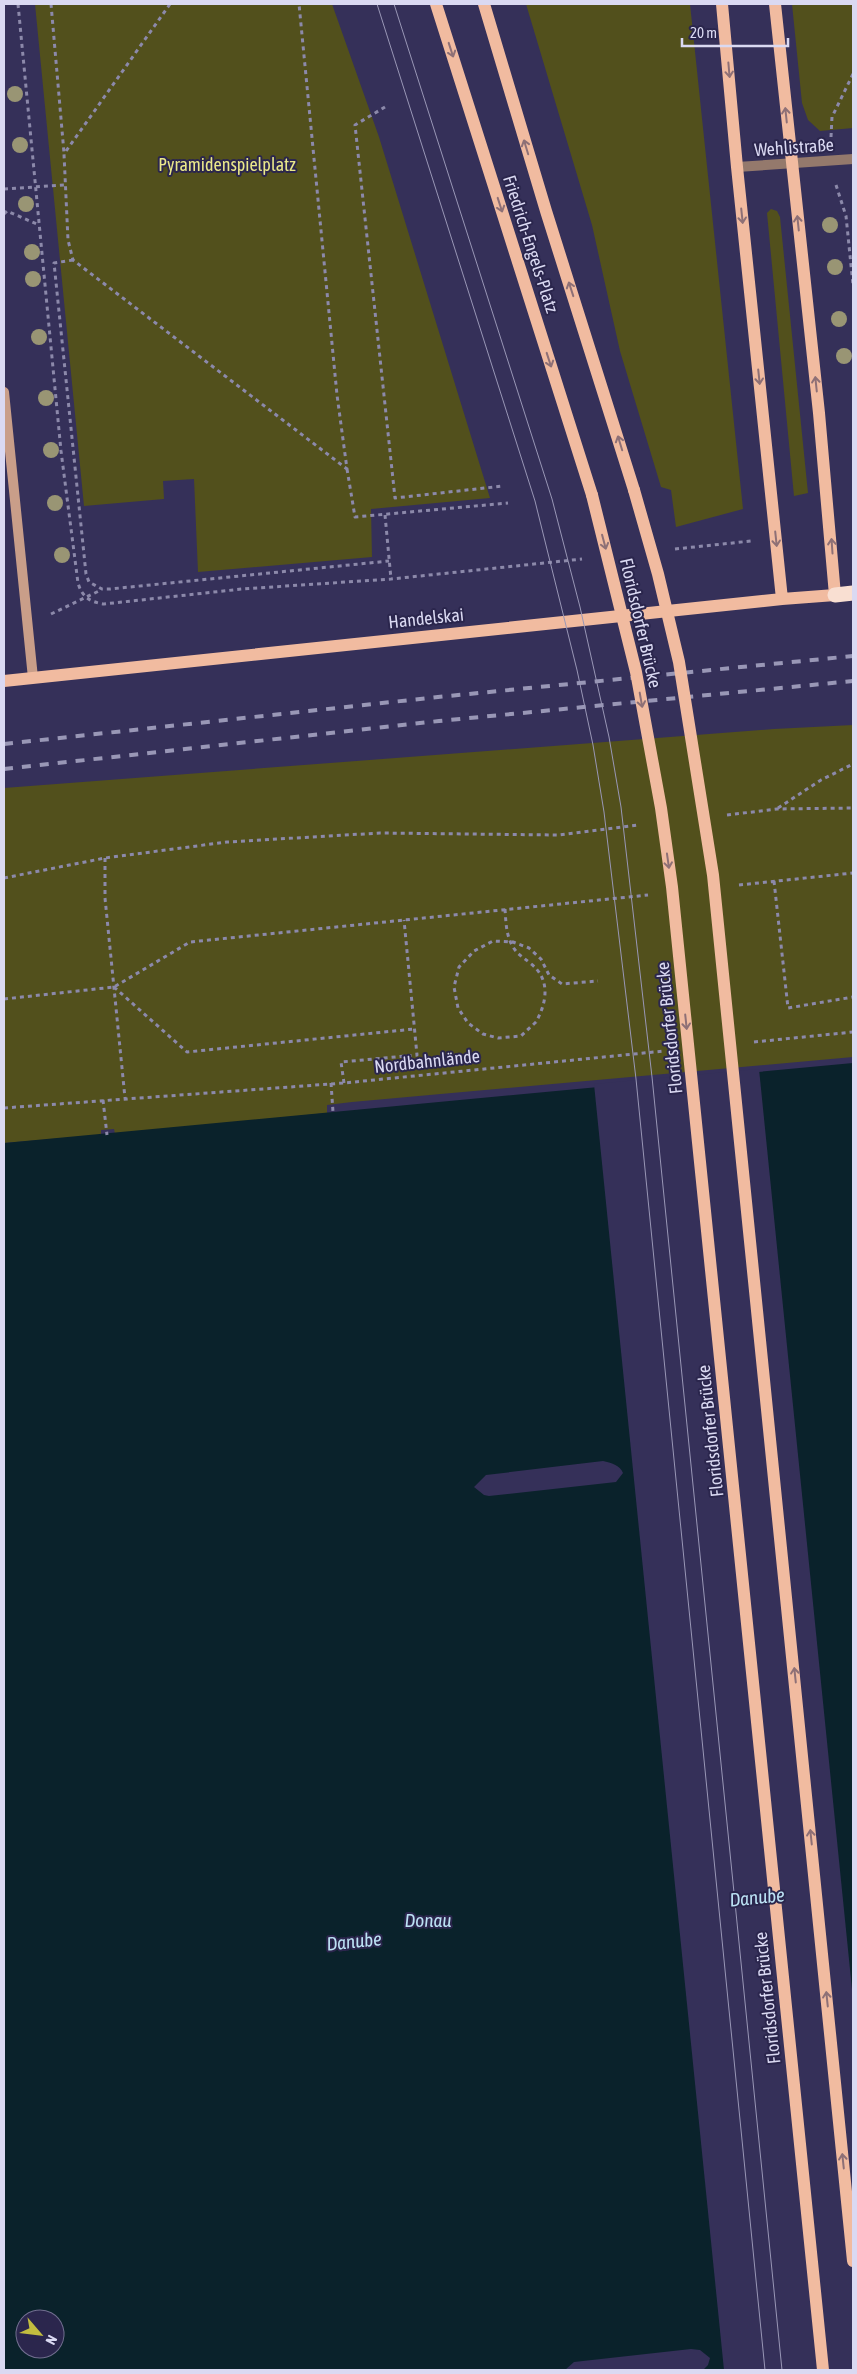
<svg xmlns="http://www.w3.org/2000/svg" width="857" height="2374" font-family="'Asap Condensed',sans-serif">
<rect width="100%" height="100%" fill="#353059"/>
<!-- green -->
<path fill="#52501c" d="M35 4H332L379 137 490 498 371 509 372 557 198 572 194 479 163 481 164 499 84 506Z
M526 4H690L743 509 676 527 671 490 661 487 620 351 592 225Z
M792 4H853V128L820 131 808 120 802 103Z
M771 209 777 211 780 217 808 493 794 496 767 213Z
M853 725V1057L352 1102 327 1105V1113L115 1134 114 1129 101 1130V1135L4 1143V788L774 729Z"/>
<!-- water -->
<path fill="#0a222b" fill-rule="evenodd" d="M853 1063V2370H703L708 2365 710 2358 700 2350 691 2349 574 2362 565 2370H4V1143ZM603 1461C611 1463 620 1465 623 1473L616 1482 489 1496 484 1495 474 1487 486 1475ZM25 2319H55V2349H25Z"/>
<!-- pier -->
<path fill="#353059" d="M759 1069 853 1999V2370H724L594 1084Z"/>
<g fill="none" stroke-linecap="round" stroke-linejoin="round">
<!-- path -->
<path stroke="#8c89aa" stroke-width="3" stroke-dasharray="4 4" stroke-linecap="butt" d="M18 4 61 451 78 583C82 597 90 602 104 604L242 589 391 579 582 559
M51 4 64 153
M170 4 64 154 68 240 73 260 347 469 337 395 299 4
M385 107 355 125 395 498 503 486
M831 137 832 117 853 74
M836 185 846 216 853 285
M4 189 64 185
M4 214 7 211 39 225
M73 260 54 263 86 574 89 582 102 589H110L389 561
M347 469 355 517 508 503
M385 515 391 579
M675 549 751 541
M51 614 101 590
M778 808 821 780 853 764
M727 815 777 809 853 808
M105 858V898L125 1098
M4 878 105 858 227 842 380 833 558 835 639 825
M774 881 788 1008 853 997
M739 885 853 873
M505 909C506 923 506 935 513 947 518 955 523 957 530 963 551 979 547 1002 536 1022
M114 987 187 1052 414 1029
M4 999 114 987 190 942 648 895
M754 1042 853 1032
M331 1083 333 1112
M344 1083 341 1062 417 1055 404 920
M103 1100 107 1135
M4 1108 344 1083 664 1051"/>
<!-- street -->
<path stroke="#94796c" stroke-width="10" d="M737 167 853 159"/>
<!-- secondary -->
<path stroke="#c99e89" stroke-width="10" d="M4 392 33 678"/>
<!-- primary -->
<path stroke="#f1bba0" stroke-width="12" d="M436 4 592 495
M484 4 546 211 634 490
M722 4 737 167 782 599
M4 681 782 599 835 595 819 413 775 4"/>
<!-- highway -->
<path stroke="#f9dfd2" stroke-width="15" d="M835 595 853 593"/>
<!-- tram -->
<path stroke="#9997b6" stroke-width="1" d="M377 4 535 501 577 670 593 745 604 812 636 1079 765 2370
M394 4 552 499 580 607 609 737 621 807 652 1077 782 2370"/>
<!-- rail -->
<path stroke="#9997b6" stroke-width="4" stroke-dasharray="9 9" stroke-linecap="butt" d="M4 744 438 697 853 656
M4 769 439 721 853 681"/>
<!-- path-bridge -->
<path stroke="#8c89aa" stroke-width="3" stroke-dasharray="4 4" stroke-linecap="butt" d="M536 1022 521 1036 498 1038 483 1034 468 1023 458 1008 454 987 459 967 474 951 493 941 513 942 529 948 541 959 549 975 562 984 598 981"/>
<!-- primary-bridge -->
<path stroke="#f1bba0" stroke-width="12" d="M634 490 658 574 679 662 713 875 853 2261
M592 495 636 672 661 808 672 887 823 2370"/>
</g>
<!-- trees -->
<g fill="#999574">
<circle cx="15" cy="94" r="8"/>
<circle cx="20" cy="145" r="8"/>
<circle cx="26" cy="204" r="8"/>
<circle cx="830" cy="225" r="8"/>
<circle cx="32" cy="252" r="8"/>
<circle cx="835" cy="267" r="8"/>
<circle cx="33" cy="279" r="8"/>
<circle cx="839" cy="319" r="8"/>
<circle cx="39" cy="337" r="8"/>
<circle cx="844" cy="356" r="8"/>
<circle cx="46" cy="398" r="8"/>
<circle cx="51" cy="450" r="8"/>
<circle cx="55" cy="503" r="8"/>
<circle cx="62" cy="555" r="8"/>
</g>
<!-- one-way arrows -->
<defs><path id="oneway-shaft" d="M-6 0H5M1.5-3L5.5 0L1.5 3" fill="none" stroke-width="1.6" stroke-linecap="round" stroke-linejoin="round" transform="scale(1.25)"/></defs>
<g stroke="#8e7076">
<use href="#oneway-shaft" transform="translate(451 50) rotate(72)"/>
<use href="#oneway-shaft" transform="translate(729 70) rotate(85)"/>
<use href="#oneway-shaft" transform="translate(786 115) rotate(-96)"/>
<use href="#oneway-shaft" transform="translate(526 147) rotate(-107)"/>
<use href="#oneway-shaft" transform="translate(500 205) rotate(72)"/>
<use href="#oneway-shaft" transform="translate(742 216) rotate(84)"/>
<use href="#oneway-shaft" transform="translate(798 223) rotate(-96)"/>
<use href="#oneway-shaft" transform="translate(571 289) rotate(-108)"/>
<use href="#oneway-shaft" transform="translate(549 360) rotate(72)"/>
<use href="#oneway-shaft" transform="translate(759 377) rotate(84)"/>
<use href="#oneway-shaft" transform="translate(816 384) rotate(-96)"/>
<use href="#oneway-shaft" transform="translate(620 443) rotate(-107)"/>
<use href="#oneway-shaft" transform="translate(776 539) rotate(84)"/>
<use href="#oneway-shaft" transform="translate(604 542) rotate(75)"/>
<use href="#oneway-shaft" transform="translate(832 546) rotate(-94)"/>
<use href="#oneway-shaft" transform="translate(641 700) rotate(80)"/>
<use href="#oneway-shaft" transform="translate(668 861) rotate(82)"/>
<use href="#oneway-shaft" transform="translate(686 1022) rotate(84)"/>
<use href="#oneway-shaft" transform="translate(795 1675) rotate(-96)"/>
<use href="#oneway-shaft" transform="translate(811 1837) rotate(-96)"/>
<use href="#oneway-shaft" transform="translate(827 1999) rotate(-96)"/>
<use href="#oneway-shaft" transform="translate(843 2161) rotate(-96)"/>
</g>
<g text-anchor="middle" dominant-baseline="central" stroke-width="4" stroke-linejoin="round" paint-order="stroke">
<!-- street labels -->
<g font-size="18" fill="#dad9f2" stroke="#2b264d">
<text transform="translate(794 147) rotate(-4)">Wehlistraße</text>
<text transform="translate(531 244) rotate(72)">Friedrich-Engels-Platz</text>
<text transform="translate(426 618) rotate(-6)">Handelskai</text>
<text transform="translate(641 623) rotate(77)">Floridsdorfer Brücke</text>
<text transform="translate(669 1028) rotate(-96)">Floridsdorfer Brücke</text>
<text transform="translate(427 1061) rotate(-6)">Nordbahnlände</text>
<text transform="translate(710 1431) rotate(-96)">Floridsdorfer Brücke</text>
<text transform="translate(767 1998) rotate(-96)">Floridsdorfer Brücke</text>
</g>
<!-- park labels -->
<g font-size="18" fill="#eae88a" stroke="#2b264d">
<text x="227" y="164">Pyramidenspielplatz</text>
</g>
<!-- water labels -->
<g font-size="19" font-style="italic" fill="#bce2f4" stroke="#2b264d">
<text transform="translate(757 1897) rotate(-6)">Danube</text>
<text x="428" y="1920">Donau</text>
<text transform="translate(354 1941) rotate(-6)">Danube</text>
</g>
</g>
<!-- border -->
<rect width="857" height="2374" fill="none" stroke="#dad9f2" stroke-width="10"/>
<!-- north arrow -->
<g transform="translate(40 2334) rotate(118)"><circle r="24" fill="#2b264d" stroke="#716e8f"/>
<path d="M0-4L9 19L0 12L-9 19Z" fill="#c2bd3f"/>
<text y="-8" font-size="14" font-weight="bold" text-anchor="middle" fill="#dad9f2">N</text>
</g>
<!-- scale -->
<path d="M682 38v8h106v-8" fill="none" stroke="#dad9f2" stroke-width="2.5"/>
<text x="690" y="38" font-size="15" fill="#dad9f2" stroke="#2b264d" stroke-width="4" paint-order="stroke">20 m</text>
</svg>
